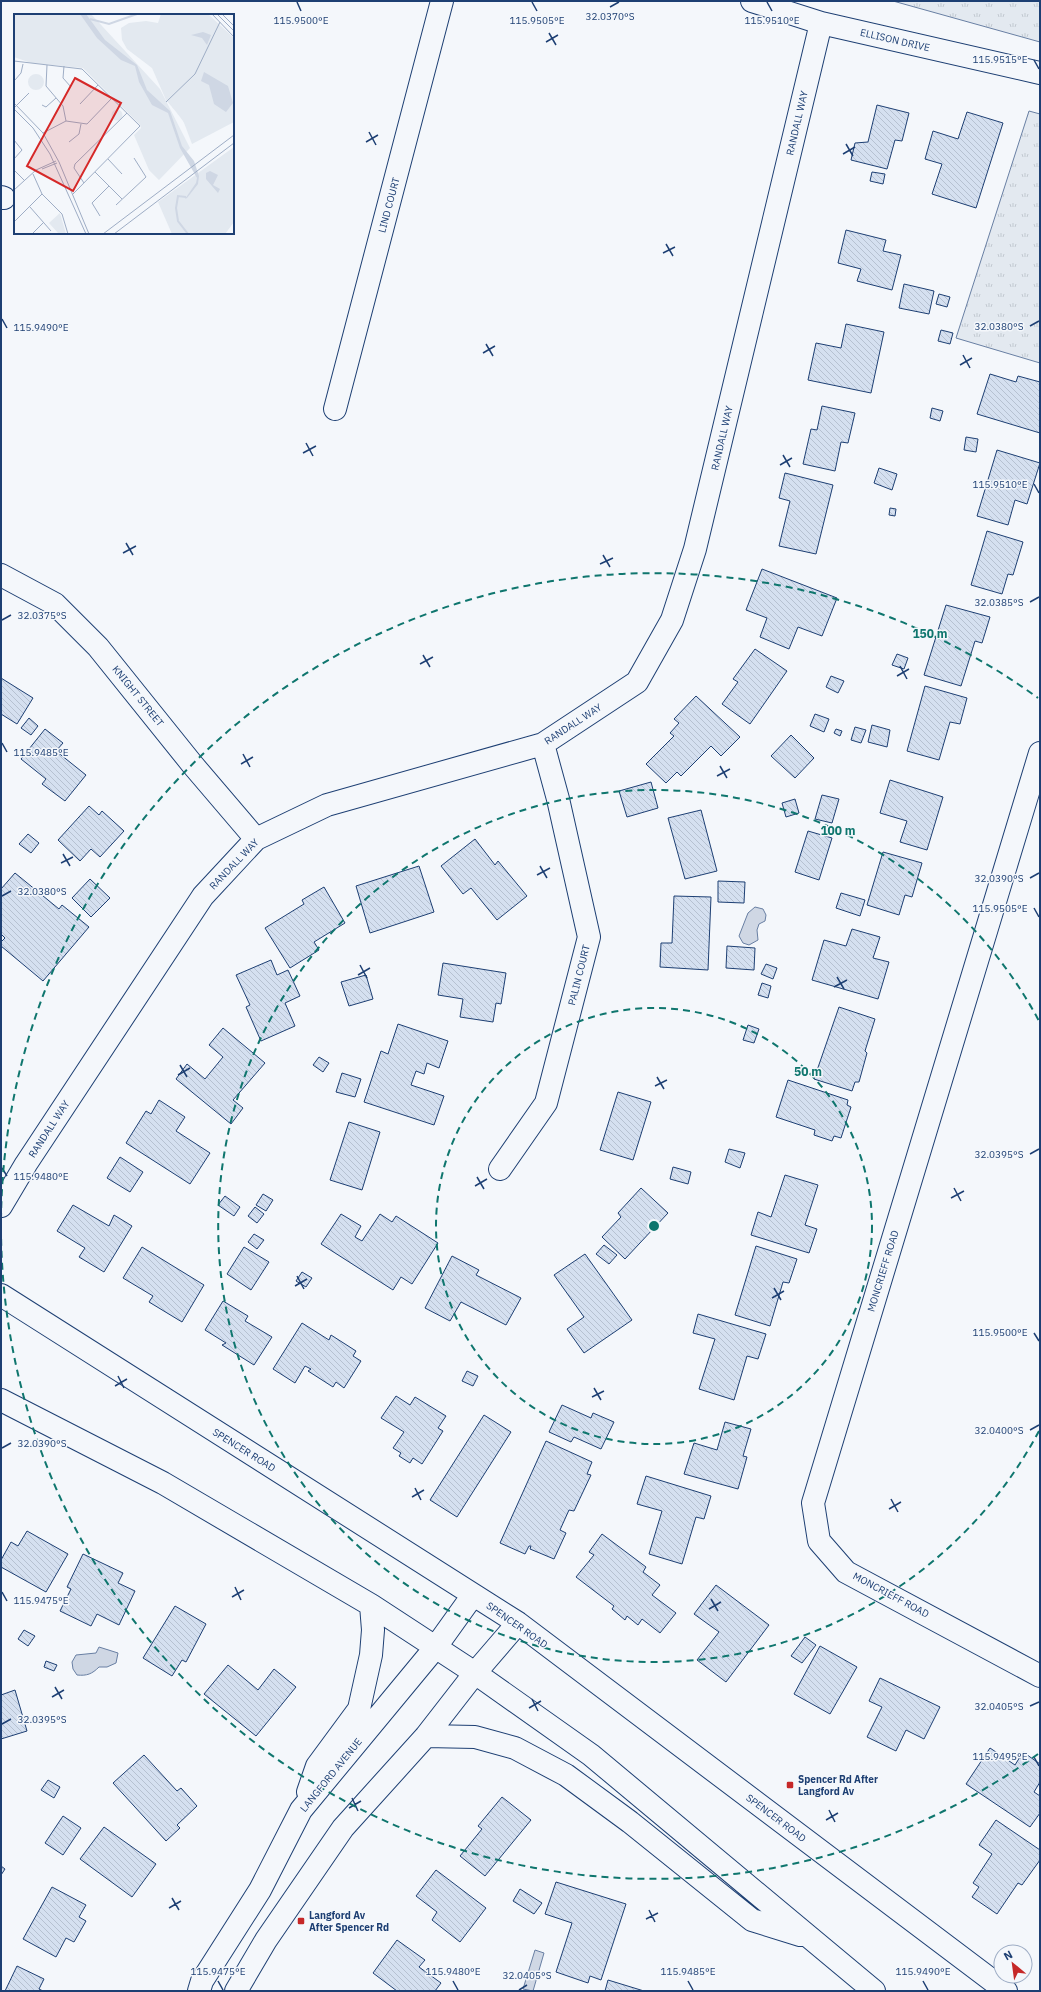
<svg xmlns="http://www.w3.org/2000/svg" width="1041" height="1992" font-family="'IBM Plex Sans',sans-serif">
<defs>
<pattern id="grass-tufts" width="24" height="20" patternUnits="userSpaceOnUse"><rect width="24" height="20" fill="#e3e9f0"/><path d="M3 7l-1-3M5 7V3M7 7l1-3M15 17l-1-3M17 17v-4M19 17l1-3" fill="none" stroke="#c2c9d1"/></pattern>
<pattern id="building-back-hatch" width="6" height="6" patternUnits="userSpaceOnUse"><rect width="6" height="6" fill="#d5e0f0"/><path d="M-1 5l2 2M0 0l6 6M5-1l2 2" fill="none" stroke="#b6c1d1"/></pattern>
</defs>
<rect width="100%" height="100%" fill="#f4f7fb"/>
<!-- grass -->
<path fill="url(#grass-tufts)" stroke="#687fa3" d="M893 1H1040V42Z
M1029 111 1040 114V363L956 338Z"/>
<!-- water -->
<path fill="#cfd7e4" stroke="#687fa3" d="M755 907 763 909 766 915 765 921 759 924 757 930 758 940 749 945 743 943 739 936 748 913Z
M99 1647 118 1653 116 1663 107 1667H99C92 1674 87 1676 77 1675L73 1669 72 1662 76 1655 96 1653Z
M535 1950 544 1953 533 1991 523 1989Z"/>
<!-- building -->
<path fill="url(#building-back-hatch)" stroke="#1d3f73" d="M877 105 909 113 902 141 895 140 887 169 851 160 855 143 868 142Z
M967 112 1003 123 976 208 932 194 942 164 925 159 933 131 958 139Z
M872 172 885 174 883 184 870 181Z
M846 230 886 240 883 251 901 255 892 290 857 281 861 269 838 263Z
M904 284 934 291 929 314 899 308Z
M939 294 950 297 947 307 936 304Z
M846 324 884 332 871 393 808 380 816 343 841 348Z
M941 330 953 333 950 344 938 341Z
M990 374 1016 382 1018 376 1040 382V433L977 414Z
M822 406 855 413 848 443 841 442 835 471 803 464 811 429 817 430Z
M932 408 943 411 940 421 930 418Z
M966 437 978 439 976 452 964 450Z
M997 450 1040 463 1027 504 1015 500 1008 525 977 516Z
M879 468 897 474 892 490 874 483Z
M785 473 833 485 816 554 779 546 790 501 779 498Z
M890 508 896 509 895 516 889 515Z
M987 531 1023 542 1013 575 1008 574 1002 594 971 585Z
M762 569 837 598 822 636 798 627 789 649 760 637 767 618 746 610Z
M946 605 990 617 982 643 975 641 961 686 924 675Z
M755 649 787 671 750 724 722 704 738 682 733 679Z
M897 654 908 658 904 669 892 665Z
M831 676 844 681 838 693 826 687Z
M1 678 33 698 17 724 1 714Z
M925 686 967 698 960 724 950 722 939 760 907 751Z
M696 696 740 737 721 756 711 746 681 776 677 772 666 783 646 764 674 736 670 733 679 723 674 719Z
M815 714 829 719 824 732 810 726Z
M29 718 38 726 31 735 21 728Z
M872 725 890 730 887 747 868 742Z
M855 727 866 730 861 743 851 740Z
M45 729 63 743 56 751 86 775 65 801 42 784 46 779 21 759Z
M836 729 842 731 840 736 834 733Z
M791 735 814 758 795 778 771 756Z
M890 780 943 797 927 850 900 842 907 821 880 813Z
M651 782 658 808 627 817 619 791Z
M822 795 839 799 832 823 815 819Z
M795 799 799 813 786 817 782 803Z
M89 806 99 815 102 811 124 831 100 857 91 849 80 861 58 840Z
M701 810 717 871 685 879 668 818Z
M808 831 832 838 819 880 795 872Z
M28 834 39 843 31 853 19 844Z
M475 839 495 865 498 861 527 896 497 920 471 888 463 894 441 866Z
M883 852 922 863 912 897 905 895 899 915 867 905Z
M419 866 434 912 370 933 356 886Z
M15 873 59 909 62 905 89 927 43 981 1 946V942L5 938 1 934V889Z
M90 879 110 898 91 917 72 898Z
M718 881 745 882 744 903 718 902Z
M324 887 345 923 314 942 319 950 290 968 265 928 304 904 302 900Z
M841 893 865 900 860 916 836 908Z
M674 896 711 897 708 970 660 967 661 943H672Z
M852 929 880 937 873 958 889 962 878 999 812 980 824 940 846 946Z
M727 946 755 948 754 970 726 968Z
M271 960 277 975 288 970 300 996 285 1003 295 1026 261 1041 246 1007 250 1005 236 975Z
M443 963 506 973 501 1004 496 1003 493 1022 460 1017 463 999 438 995Z
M766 964 777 968 773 979 761 974Z
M366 975 373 999 349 1006 341 982Z
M762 983 771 986 768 998 758 995Z
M839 1007 875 1019 865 1051 867 1053 859 1082H855L852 1091 814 1079Z
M398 1024 448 1041 439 1068 427 1063 424 1074 416 1071 411 1085 444 1096 434 1125 364 1102 381 1051 388 1054Z
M748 1025 759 1029 754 1043 743 1040Z
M223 1028 265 1063 233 1100 243 1108 231 1124 176 1079 187 1064 205 1079 223 1057 209 1045Z
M319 1057 329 1063 323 1072 313 1065Z
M342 1073 361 1079 355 1097 336 1092Z
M788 1080 848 1100 847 1105 851 1107 841 1138 834 1136 832 1141 814 1135 815 1130 776 1117Z
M618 1092 651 1102 633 1160 600 1150Z
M159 1100 185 1117 176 1131 210 1153 190 1184 126 1143 146 1111 151 1114Z
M349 1122 380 1132 362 1190 330 1180Z
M729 1149 745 1153 740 1168 725 1162Z
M120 1157 143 1172 130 1192 107 1178Z
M673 1167 691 1172 688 1184 670 1179Z
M785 1175 818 1185 805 1225 817 1229 809 1253 751 1235 758 1212 771 1217Z
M641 1188 668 1213 625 1259 602 1237 621 1217 618 1213Z
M263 1194 273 1200 266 1211 256 1205Z
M225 1196 240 1207 234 1216 218 1205Z
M73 1205 109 1226 114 1215 132 1226 104 1272 79 1257 85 1248 57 1231Z
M255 1207 264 1214 257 1223 248 1216Z
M341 1214 361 1226 355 1237 362 1241 380 1214 392 1222 396 1216 438 1243 412 1284 401 1277 393 1290 321 1244Z
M254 1234 264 1240 257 1249 248 1242Z
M604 1245 617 1255 609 1264 596 1254Z
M756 1246 797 1259 789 1283 783 1282 770 1326 735 1315Z
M142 1247 204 1285 182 1322 149 1302 153 1296 123 1278Z
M244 1247 269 1262 251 1290 227 1274Z
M585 1254 632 1320 584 1353 567 1329 584 1317 554 1275Z
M452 1256 479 1270 476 1275 521 1298 506 1325 461 1302 450 1321 425 1308Z
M302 1272 312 1278 306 1287 296 1281Z
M223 1301 248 1316 245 1321 272 1337 254 1365 222 1345 226 1343 205 1330Z
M698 1314 766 1334 758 1359 747 1356 734 1400 699 1389 715 1339 693 1333Z
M302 1323 329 1340 331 1335 356 1351 353 1356 361 1361 344 1388 336 1382 333 1387 308 1371 311 1369 305 1366 295 1383 273 1369Z
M467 1371 478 1376 473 1386 462 1381Z
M396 1396 410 1405 415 1397 446 1416 438 1428 443 1431 422 1464 413 1458 410 1463 399 1456 401 1453 393 1448 404 1432 381 1418Z
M562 1405 591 1418 593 1413 614 1422 601 1449 574 1437 571 1442 549 1432Z
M484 1415 511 1432 457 1517 430 1500Z
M725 1422 751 1429 743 1456 747 1457 738 1489 684 1474 694 1443 717 1450Z
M546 1441 592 1462 587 1474 591 1475 574 1511 569 1510 560 1530 566 1533 554 1559 530 1549 531 1546H529L525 1554 500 1543Z
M646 1476 711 1496 704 1519 696 1517 682 1564 649 1554 662 1511 637 1504Z
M27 1531 68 1554 46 1592 1 1567V1560L11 1542 18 1546Z
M602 1534 646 1567 643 1572 660 1585 652 1595 676 1613 660 1633 642 1619 638 1625 627 1616 625 1620 612 1609 614 1606 576 1577 594 1555 589 1552Z
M83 1554 123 1573 118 1583 135 1591 119 1625 97 1614 91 1626 60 1611 71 1589 67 1587Z
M716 1585 769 1625 726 1682 697 1660 719 1632 694 1614Z
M175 1606 206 1624 186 1662 182 1660 172 1676 143 1658Z
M24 1630 35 1636 28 1646 18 1639Z
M805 1637 816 1645 802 1663 791 1656Z
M820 1646 857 1667 830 1714 794 1694Z
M46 1661 57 1665 54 1671 44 1667Z
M228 1665 258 1690 274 1669 296 1687 256 1736 204 1694Z
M880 1678 940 1707 924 1739 906 1730 896 1751 867 1737 882 1707 869 1701Z
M15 1690 27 1731 1 1739V1695Z
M990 1748 1015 1765 1023 1752 1040 1764V1782L1034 1792 1040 1796V1813L1030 1827 966 1784Z
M144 1755 177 1791 181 1788 197 1806 177 1825 180 1828 166 1841 113 1783Z
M48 1780 60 1787 54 1798 41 1790Z
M502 1797 531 1820 485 1876 460 1856 482 1829 478 1826Z
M63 1816 81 1828 63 1855 45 1843Z
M996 1820 1040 1850V1860L1022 1885 1018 1883 997 1914 972 1897 979 1887 973 1883 992 1854 979 1845Z
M104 1827 156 1864 132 1897 80 1859Z
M1 1866 5 1869 1 1875Z
M436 1870 486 1908 460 1942 432 1920 437 1912 416 1896Z
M556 1882 626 1904 601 1980 590 1976 588 1983 556 1972 572 1923 545 1914Z
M52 1887 86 1905 79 1917 86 1921 74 1942 66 1938 56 1957 23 1939Z
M520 1889 542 1903 534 1914 513 1901Z
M397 1940 425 1960 419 1967 441 1983 435 1991H397L373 1973Z
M17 1966 44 1979 39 1989 43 1991H5Z
M608 1980 644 1991H605Z"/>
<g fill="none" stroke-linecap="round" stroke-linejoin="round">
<defs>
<path id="minor" d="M752 1 821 23 1040 73
M1 197 4 198
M335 409 442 1
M1 575 55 604 98 647 192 764 256 839
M1040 753 813 1503 819 1541 846 1572 1040 1676
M500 1169 546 1103 589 937 558 799 543 744
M1 1206 26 1164 203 896 256 839 327 805 543 744 637 682 672 620 695 549 821 23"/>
<path id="major" d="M1 1295 518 1623 1006 1991
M1 1400 163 1483 371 1605 475 1673 591 1755 874 1991
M426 1736 475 1737 515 1748 566 1775 630 1822 752 1920 800 1935
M308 1792 317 1766 359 1709 371 1655 373 1630 371 1605
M199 1991 202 1981 260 1890 301 1810 435 1648 473 1595
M236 1991 266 1940 343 1828 426 1736 475 1673 518 1623"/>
</defs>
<!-- minor casing -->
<use href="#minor" stroke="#1d3f73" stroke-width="24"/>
<!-- major casing -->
<use href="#major" stroke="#1d3f73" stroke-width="24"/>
<!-- minor -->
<use href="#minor" stroke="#f4f7fb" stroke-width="22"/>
<!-- major -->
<use href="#major" stroke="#f4f7fb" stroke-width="22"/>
</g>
<!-- ticks -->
<path fill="none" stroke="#1d3f73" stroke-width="1.5" d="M297 2 301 11M532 2 537 11M767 2 772 11M610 7 619 2M549 33 556 45M546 42 558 35M1034 60 1039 69M369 132 376 145M366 142 378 135M846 144 853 156M843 154 855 147M666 244 673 256M663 253 675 247M2 319 7 328M1030 326 1039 321M486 344 493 356M483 353 495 346M963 355 970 368M960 365 972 358M306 443 313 456M303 453 316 446M783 455 790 467M780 465 792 458M1034 484 1039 493M126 543 133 555M123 553 136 546M603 555 610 567M600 564 613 558M1030 602 1039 597M2 620 11 615M423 655 430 667M420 664 433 657M900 666 907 679M897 676 909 669M2 743 7 752M243 754 250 767M241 764 253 757M720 766 727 778M717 776 730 769M63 854 70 866M61 863 73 857M540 866 547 878M537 875 550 868M1030 878 1039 873M2 896 11 891M1034 908 1039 917M360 965 367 978M358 975 370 968M837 977 844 989M834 987 847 980M180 1065 187 1077M178 1075 190 1068M657 1077 664 1089M655 1086 667 1080M1030 1154 1039 1149M2 1168 7 1176M477 1177 484 1189M475 1186 487 1179M954 1188 961 1201M951 1198 964 1191M297 1276 304 1289M295 1286 307 1279M774 1288 781 1300M772 1298 784 1291M1034 1333 1039 1341M118 1376 124 1388M115 1386 127 1379M594 1388 601 1400M592 1397 604 1391M1030 1430 1039 1425M2 1448 11 1443M415 1488 421 1500M412 1497 424 1490M891 1499 898 1512M889 1509 901 1502M235 1587 241 1600M2 1592 7 1601M232 1597 244 1590M711 1599 718 1611M709 1609 721 1602M55 1687 62 1699M52 1697 64 1690M532 1699 538 1711M1030 1706 1039 1702M529 1708 541 1701M2 1724 11 1719M1034 1757 1039 1766M352 1798 358 1811M349 1808 361 1801M829 1810 835 1822M826 1820 838 1813M172 1898 179 1910M169 1908 181 1901M649 1910 655 1922M646 1919 658 1913M218 1981 223 1990M453 1981 458 1990M688 1981 693 1990M923 1981 928 1990M519 1990 527 1985"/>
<!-- distance rings -->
<g fill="none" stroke="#0f766e" stroke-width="2" stroke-dasharray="7 5">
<circle cx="654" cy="1226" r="218"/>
<path d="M1039 1431A436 436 0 1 1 1039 1021"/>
<path d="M1038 1754A653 653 0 0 1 1 1232M1 1220A653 653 0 0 1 1038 698"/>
</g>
<!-- markers -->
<g fill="#c62828" stroke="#f4f7fb" stroke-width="1.5">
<rect x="786" y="1781" width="8" height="8" rx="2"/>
<rect x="297" y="1917" width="8" height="8" rx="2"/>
</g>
<g text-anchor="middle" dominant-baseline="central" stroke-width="3" stroke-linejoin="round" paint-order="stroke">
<!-- street labels -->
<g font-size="10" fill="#1d3f73" stroke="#f4f7fb">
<text transform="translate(895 40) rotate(13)">ELLISON DRIVE</text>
<text transform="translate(797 123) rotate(-77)">RANDALL WAY</text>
<text transform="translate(389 205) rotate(-75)">LIND COURT</text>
<text transform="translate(722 438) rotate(-77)">RANDALL WAY</text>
<text transform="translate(138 696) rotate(51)">KNIGHT STREET</text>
<text transform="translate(573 724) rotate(-33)">RANDALL WAY</text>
<text transform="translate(234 864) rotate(-46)">RANDALL WAY</text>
<text transform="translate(579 975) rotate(-76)">PALIN COURT</text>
<text transform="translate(49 1129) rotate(-57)">RANDALL WAY</text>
<text transform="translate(883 1271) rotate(-73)">MONCRIEFF ROAD</text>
<text transform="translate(244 1450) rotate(32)">SPENCER ROAD</text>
<text transform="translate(891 1595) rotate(28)">MONCRIEFF ROAD</text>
<text transform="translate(517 1625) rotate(35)">SPENCER ROAD</text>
<text transform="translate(331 1775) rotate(-51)">LANGFORD AVENUE</text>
<text transform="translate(776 1818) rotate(37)">SPENCER ROAD</text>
</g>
<!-- poi labels -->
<g font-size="10" font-weight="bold" fill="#1d3f73" stroke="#f4f7fb" text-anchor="start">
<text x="798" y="1779">Spencer Rd After<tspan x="798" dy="12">Langford Av</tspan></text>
<text x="309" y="1915">Langford Av<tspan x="309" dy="12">After Spencer Rd</tspan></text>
</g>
</g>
<!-- overview -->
<g transform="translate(14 14)">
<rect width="220" height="220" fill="#f4f7fb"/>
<path d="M0 0H77L146 75 176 134 145 166 135 156 120 121 127 114 126 111 69 54 17 49 0 43ZM147 0H194L220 24V108L178 130 169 106 152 86 138 54 113 35 108 26 107 14 115 9 132 7 144 9ZM14 68a8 8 0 1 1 16 0a8 8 0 1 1-16 0ZM97.5 101a5.5 5.5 0 1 1 11 0a5.5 5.5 0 1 1-11 0ZM220 133V208L211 220H158L144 188ZM46 199 52 220H45L35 209Z" fill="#e3e9f0"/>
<path d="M178 67 194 90 186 102 192 112 179 121 156 89Z" fill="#e3e9f0"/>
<path d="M66 0H72L91 26 123 51 133 76 156 97 168 132 180 147 185 162 184 170 173 184 171 185 182 169 183 164 166 134 154 99 138 91 125 68 121 52 107 46 83 24ZM189 18 197 21 193 31 188 24 177 21ZM190 58 214 72 219 89 212 98 200 90 195 71 187 67ZM196 157 204 161 199 171 206 175 204 179 192 165V159Z" fill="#cfd7e4"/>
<path fill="none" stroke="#cfd7e4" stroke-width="2" d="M76 5 95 10 123 0M172 183 164 182 162 194 164 207 174 220"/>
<path fill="none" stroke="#9eadc5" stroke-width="1" d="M198 0 220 23M203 0 220 17M208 0 220 12M0 47 68 55 126 112 59 180M33 51 32 72 49 92 52 107M50 52 49 64 57 73M1 66 7 59 9 50M152 88 181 60 206 8M0 89 29 119 45 148 75 220M66 90 84 71M28 91 32 93 42 84M0 94 15 79M0 95 19 114 36 140 72 220M29 119 52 107 73 110 97 85M0 126 8 136 0 145M55 128 65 120 67 110M94 145 108 160M28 155 43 149M0 156 10 166M81 158 108 185M19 160 28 180 48 200 54 220M70 169 60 154 61 150 113 99M0 176 22 156 42 147M102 191 132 163 120 144M16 193 37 217M86 202 78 189 95 172M0 208 28 180M18 220 30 208M89 220 220 121M100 220 220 129"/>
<path fill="#d62828" fill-opacity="0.15" stroke="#d62828" stroke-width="2" d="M61 64 107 89 59 177 13 152Z"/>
<rect width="220" height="220" fill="none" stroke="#1d3f73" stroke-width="2"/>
</g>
<g font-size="10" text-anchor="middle" fill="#1d3f73" stroke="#f4f7fb" stroke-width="3" stroke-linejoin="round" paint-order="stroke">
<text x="610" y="20">32.0370°S</text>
<text x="301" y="24">115.9500°E</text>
<text x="537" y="24">115.9505°E</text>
<text x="772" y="24">115.9510°E</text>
<text x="1000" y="63">115.9515°E</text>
<text x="999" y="330">32.0380°S</text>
<text x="41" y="331">115.9490°E</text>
<text x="1000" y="488">115.9510°E</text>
<text x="999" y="606">32.0385°S</text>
<text x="42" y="619">32.0375°S</text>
<text x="41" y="756">115.9485°E</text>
<text x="999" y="882">32.0390°S</text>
<text x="42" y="895">32.0380°S</text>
<text x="1000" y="912">115.9505°E</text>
<text x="999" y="1158">32.0395°S</text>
<text x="41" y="1180">115.9480°E</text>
<text x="1000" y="1336">115.9500°E</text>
<text x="999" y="1434">32.0400°S</text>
<text x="42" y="1447">32.0390°S</text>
<text x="41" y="1604">115.9475°E</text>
<text x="999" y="1710">32.0405°S</text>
<text x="42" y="1723">32.0395°S</text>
<text x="1000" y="1760">115.9495°E</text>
<text x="218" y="1975">115.9475°E</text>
<text x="453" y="1975">115.9480°E</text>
<text x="688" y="1975">115.9485°E</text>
<text x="923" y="1975">115.9490°E</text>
<text x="527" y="1979">32.0405°S</text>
</g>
<circle cx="654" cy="1226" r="6" fill="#0f766e" stroke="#f4f7fb" stroke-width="2"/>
<g font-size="12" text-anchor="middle" font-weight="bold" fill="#0f766e" stroke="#f4f7fb" stroke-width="3" stroke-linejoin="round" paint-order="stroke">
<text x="930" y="638">150 m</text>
<text x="838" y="835">100 m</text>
<text x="808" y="1076">50 m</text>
</g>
<!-- border -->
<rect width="1041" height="1992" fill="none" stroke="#1d3f73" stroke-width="4"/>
<!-- north arrow -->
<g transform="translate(1013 1964) rotate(331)"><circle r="19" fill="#f4f7fb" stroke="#9eadc5"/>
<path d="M0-3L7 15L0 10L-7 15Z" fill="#c62828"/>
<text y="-6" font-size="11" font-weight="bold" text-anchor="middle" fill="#1d3f73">N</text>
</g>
</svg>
